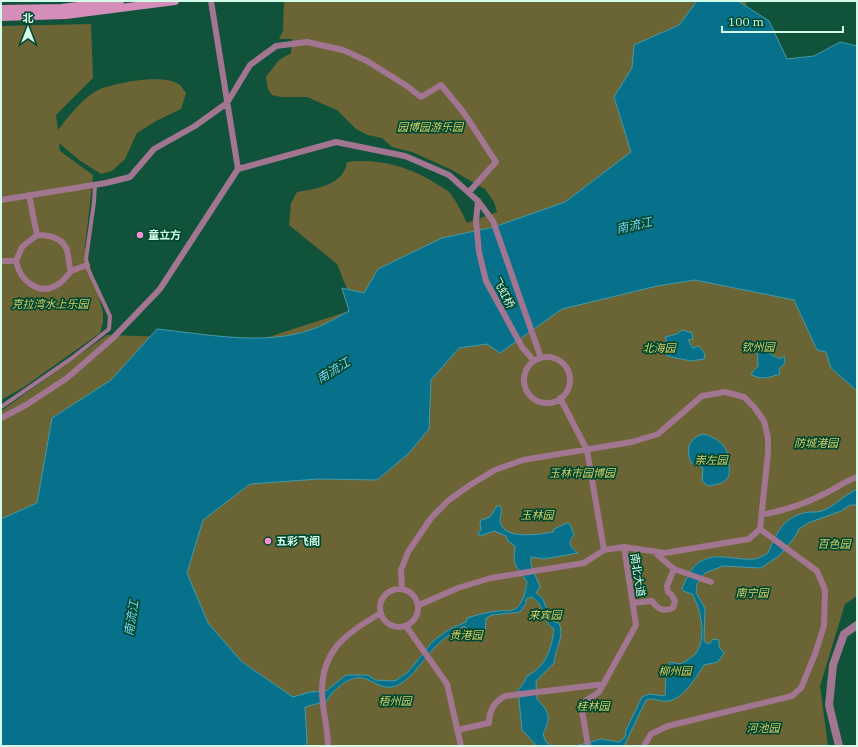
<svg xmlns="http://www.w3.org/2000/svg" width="858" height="747" font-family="'IBM Plex Serif','Noto Sans SC',serif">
<rect width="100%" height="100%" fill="#11533a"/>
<!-- green -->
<path fill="#6b6535" d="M284 1H747L728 60 857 303V596L845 604 820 686 828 746H1V411L107 335 168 337 250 343 355 309 337 264 289 225 291 203 297 192C316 189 344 185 347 162 379 158 411 167 438 185 442 187 447 190 450 193 457 202 462 213 467 223L497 212 494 202 485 189 450 169 412 152 392 147 382 138 368 135 356 129 337 110 307 97H281L272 95 268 89 266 77 279 60 291 53 292 39H279L283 31Z
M91 24 93 78 56 115 58 130C69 116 83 97 100 89 116 83 167 72 181 86 183 88 184 91 186 93L181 109 156 121 137 133 125 159 112 171 101 174 79 160 59 143 60 151 93 175 85 248 103 312V322L100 333 24 387 1 400V26Z"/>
<!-- water -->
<path fill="#07718c" stroke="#449aa7" d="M697 1H738L769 21 787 59 814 56 840 42 857 46V391L831 368 826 352 817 350 794 300 695 280 657 286 562 309 500 353 487 344 459 348 431 380 429 429 408 454 377 480 319 479 250 484 203 520 187 573 208 623 242 662 293 697 310 692 326 691 346 675H368L375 680 395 681 408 672 433 641 450 629 466 622 467 618C477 615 487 612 498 611 501 610 504 611 507 611 522 611 525 594 527 582L516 566 514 560 515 546 508 541 506 536 494 531 480 536 478 532 481 530 480 524 481 520 490 517 497 506H500C503 512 500 515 500 521 503 541 541 534 553 532L554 529 567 523 570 524 574 535C567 543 570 547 578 553L544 559 531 557V565L540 587 536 593 543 599 551 621 559 623C565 636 555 649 554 663L536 681 537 699C550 713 551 717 543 734L546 742 552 746H537L522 730 518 690 523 684 527 676C546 667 552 647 554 629 541 621 545 603 531 597L526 599V603L520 612 492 615 486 618 485 633 476 636 474 640 471 639 468 629 464 626C454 632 444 638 436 646 424 657 410 684 392 687 381 689 372 680 363 678 350 675 331 691 327 701L305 707 307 741 306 746H1V519L37 503 52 418 111 380 157 329C205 334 264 346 310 330 323 326 336 318 349 311L342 288 364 293 378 269 442 238 494 227 565 202 631 152 614 97 632 68 634 45 679 25Z
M682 330 692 333 693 339 688 340 693 348 699 346 705 354 704 359 691 361 667 356 665 352 669 351 664 347 667 342 665 337 677 334Z
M757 341 763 347V350L780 359 784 356 785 363 779 369 780 374C770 377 760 381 751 374L758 366Z
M703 434C719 438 729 447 729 465 729 469 730 474 728 477 724 484 714 485 708 486L702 481 703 468 691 463C686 449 688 439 703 434Z
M857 489V505H850L841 511 808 523 799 529 794 538 780 555 761 568 723 566 705 573 697 584 696 593 705 608 704 641 709 644 713 639 719 640V647L724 653 718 662 704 665C697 676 682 701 667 701 659 702 655 697 646 700L624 746H576L601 739 619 742 625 737 626 730 642 697 649 694 665 696 666 674 670 662 680 664C686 661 692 658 696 653 707 637 701 609 692 594L683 591 682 588C686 582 687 574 692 569 709 548 732 561 754 559 758 559 764 555 768 553 776 535 782 518 804 513 809 511 817 513 822 511 833 507 845 495 857 489Z"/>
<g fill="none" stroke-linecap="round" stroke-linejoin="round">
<!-- service -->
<path stroke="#a27590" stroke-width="4" d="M1 407 72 358 109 329 110 316 88 269 86 259 94 202 95 185"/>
<!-- pedestrian -->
<path stroke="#a27590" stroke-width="6" d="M211 1 238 169
M1 200 106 183 130 177 154 149 195 126 227 103 250 65 276 46 307 42 343 50 367 61 407 86 421 97 441 85 464 113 496 162 469 192
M478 201 476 221 479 252 486 281 522 347 534 361
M37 235C52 235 66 239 68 255 69 261 69 266 71 271L87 265
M1 261H16L22 247 37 235 29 195
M16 261C20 281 40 298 60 283 64 280 68 275 71 271
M524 380a23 23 0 1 1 46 0a23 23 0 1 1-46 0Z
M560 398 587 450 604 550 624 547 636 625 599 692 581 704 588 746
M1 418 26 405 67 378 113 338 160 289 238 169 336 142 405 156 449 175 478 201 493 221 541 358
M761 515C783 511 803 505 824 494 835 489 845 481 857 477
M653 551 674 569
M380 608a19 19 0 1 1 38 0a19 19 0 1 1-38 0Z
M402 589 401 570 408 552 431 518 449 500 470 485 495 470 523 460 632 442 658 434 702 396 725 392 744 397 754 407 764 421 768 438V453L760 529 749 539 665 553 624 547
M633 603 652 601C658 609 662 612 673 608L675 601 671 594 668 592 667 586 674 569 711 582
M419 605 458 588 491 578 584 563 604 550
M406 626 447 684 461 746
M457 730 489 723C489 711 494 702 505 696L604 684
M328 746C328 728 322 709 322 691 322 649 348 632 381 613
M644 746 651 734 668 726 792 696 801 688 815 654 824 626 825 590 817 571 760 529"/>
<!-- tertiary -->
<path stroke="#a27590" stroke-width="8" d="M839 746 829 705 833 665 844 634 857 625"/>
<!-- secondary -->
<path stroke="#d58db9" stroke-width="8" d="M1 9 61 8 120 1
M1 17 66 15 175 1"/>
</g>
<!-- markers -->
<g fill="#f690d0" stroke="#00482f" stroke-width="1.5">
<circle cx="140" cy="235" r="4"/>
<circle cx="268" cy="541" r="4"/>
</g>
<g text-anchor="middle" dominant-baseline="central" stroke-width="3.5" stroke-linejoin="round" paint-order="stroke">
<!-- park labels -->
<g font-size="11" font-style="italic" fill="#d7cb67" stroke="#00482f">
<text x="430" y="127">园博园游乐园</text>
<text x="50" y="304">克拉湾水上乐园</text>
<text x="758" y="347">钦州园</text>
<text x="659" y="348">北海园</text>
<text x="816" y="443">防城港园</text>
<text x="711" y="460">崇左园</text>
<text x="582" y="473">玉林市园博园</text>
<text x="537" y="515">玉林园</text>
<text x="834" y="544">百色园</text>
<text x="752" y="593">南宁园</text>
<text x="545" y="615">来宾园</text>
<text x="466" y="635">贵港园</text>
<text x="675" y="671">柳州园</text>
<text x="395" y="701">梧州园</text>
<text x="593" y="706">桂林园</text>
<text x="763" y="728">河池园</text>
</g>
<!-- poi labels -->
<g font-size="11" font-weight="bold" fill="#d4fbe7" stroke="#00482f" text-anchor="start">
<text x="148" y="235">童立方</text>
<text x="276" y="541">五彩飞阁</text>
</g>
<!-- street labels -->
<g font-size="11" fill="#d4fbe7" stroke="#00482f">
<text transform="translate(504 293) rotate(62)">飞虹桥</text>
<text transform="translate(638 575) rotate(81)">南北大道</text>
</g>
<!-- water labels -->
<g font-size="12" font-style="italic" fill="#7dd9f9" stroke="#00482f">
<text transform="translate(634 225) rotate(-12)">南流江</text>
<text transform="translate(333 370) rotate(-31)">南流江</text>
<text transform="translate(131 618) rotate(-81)">南流江</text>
</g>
</g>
<!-- border -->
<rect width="858" height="747" fill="none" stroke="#d4fbe7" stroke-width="4"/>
<!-- north arrow -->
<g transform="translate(28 28)" stroke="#00482f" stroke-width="3" paint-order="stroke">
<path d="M0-3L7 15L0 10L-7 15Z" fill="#d4fbe7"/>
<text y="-6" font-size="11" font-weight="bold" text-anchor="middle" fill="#d4fbe7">北</text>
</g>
<!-- scale -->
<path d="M722 26v6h121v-6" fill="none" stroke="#d4fbe7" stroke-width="2"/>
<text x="728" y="26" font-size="12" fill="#d4fbe7" stroke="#00482f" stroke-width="3" paint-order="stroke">100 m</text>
</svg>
